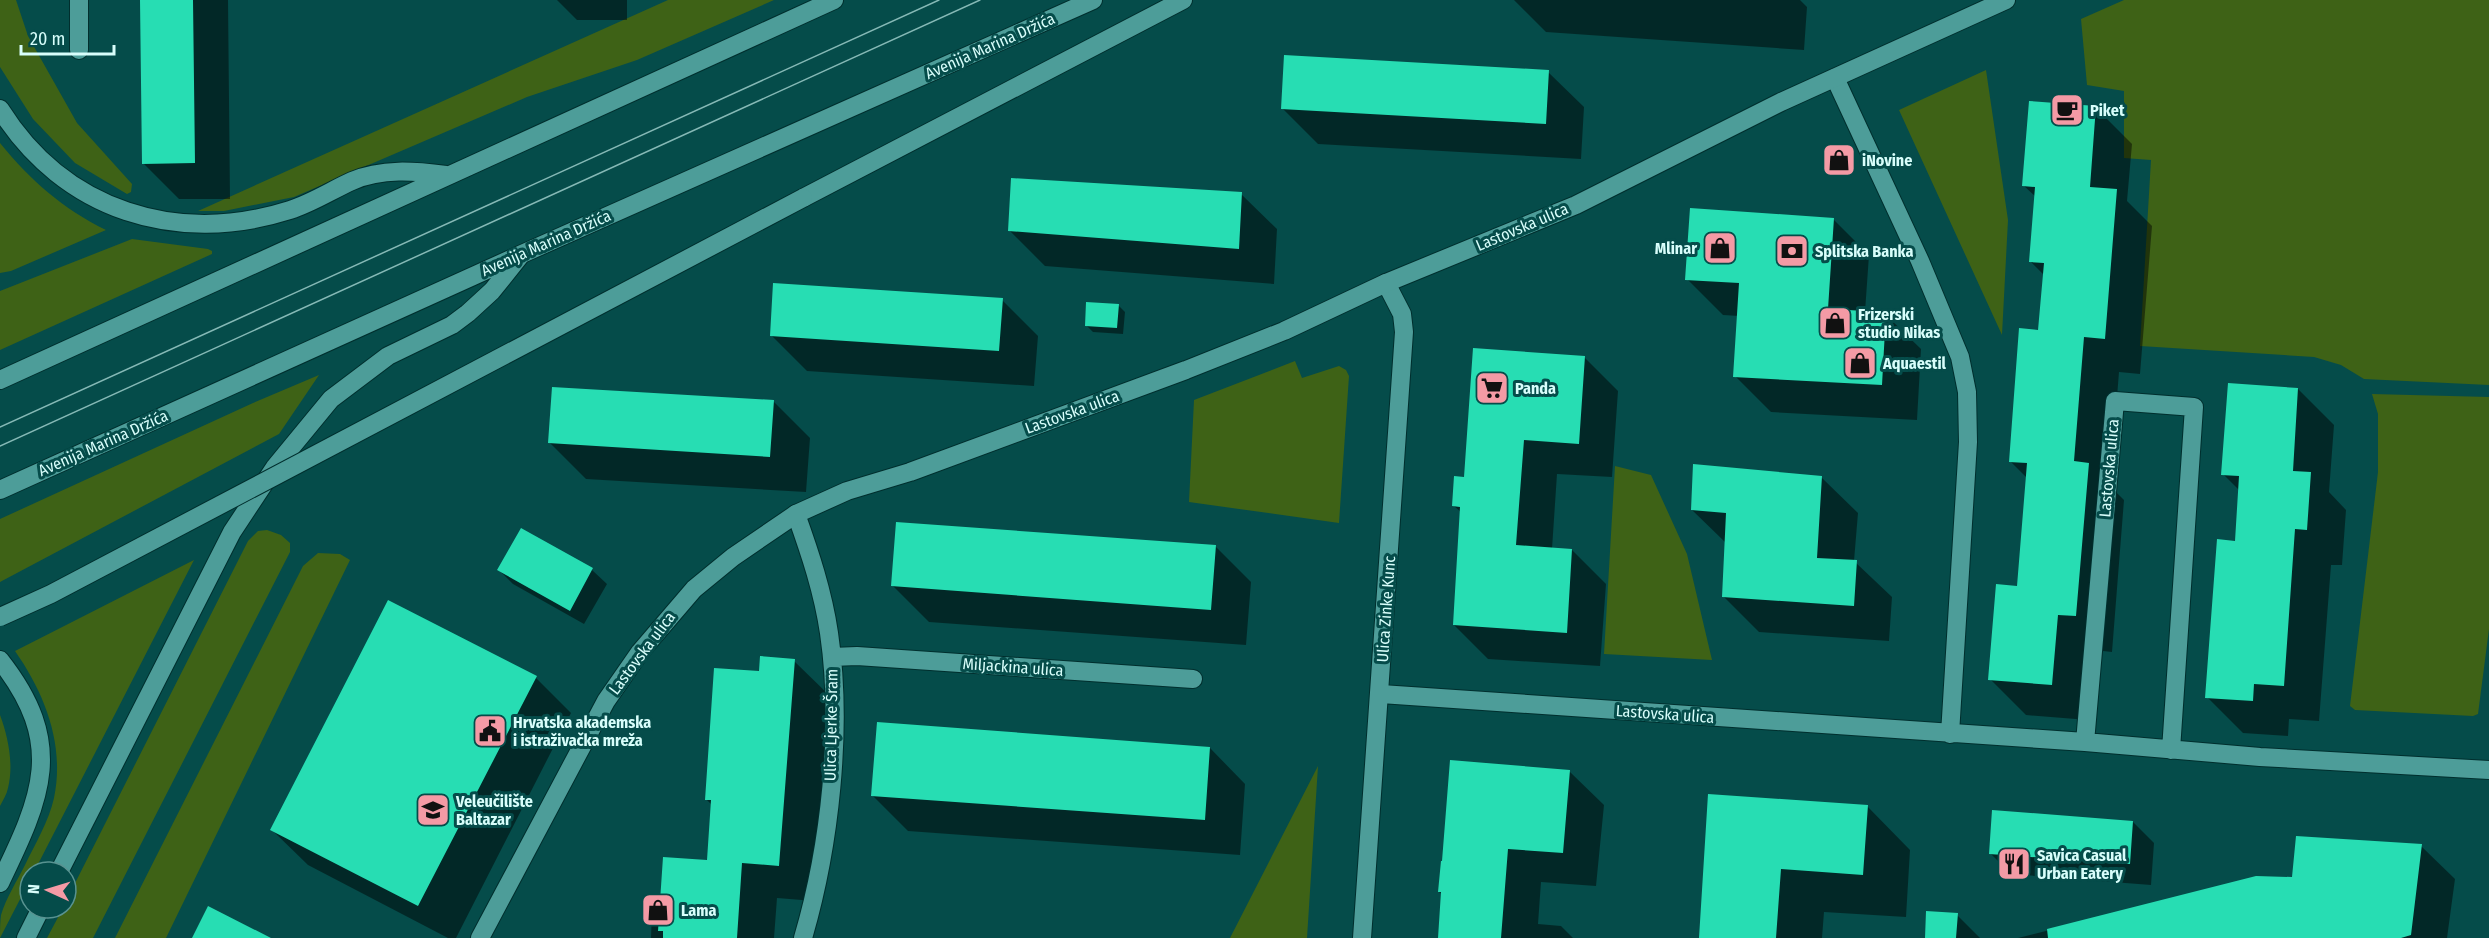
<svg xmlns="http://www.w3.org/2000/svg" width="2489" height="938" font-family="'Fira Sans Condensed',sans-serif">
<rect width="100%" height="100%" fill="#054c4a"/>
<!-- green -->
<path fill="#3e6216" d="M0 0H16L28 36 77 123 132 184 131 192 127 194 75 163 33 119 0 67Z
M668 0H774L637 60 527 97 294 197 224 211H198Z
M2124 0H2489V385L2364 379 2341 365 2314 357 2140 346 2151 160 2124 158V91L2087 85 2081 19Z
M1986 70 2008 220 2002 335 1899 110Z
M0 143C30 180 63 209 106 230L11 271 0 273Z
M132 239 208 249 212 251V254L0 350V291Z
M1295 361 1302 378 1339 366 1346 370 1349 376 1339 523 1189 502 1194 400Z
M319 375 279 434 0 582V519L253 403Z
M2372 394 2489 397V629L2478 714 2473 716 2355 710 2350 706 2378 472V414Z
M1615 466 1651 475 1687 554 1712 660 1604 654Z
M267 530 281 535 290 543V552L93 938H47L63 908H66V901L248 541 258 531Z
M318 553 340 554 350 560 166 938H115L303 566Z
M194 560 34 872H30V880L0 938C0 931 0 922 1 915 6 898 17 881 25 865 35 844 49 821 54 798 65 745 45 694 15 651Z
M0 715C8 736 14 765 8 788 7 794 3 800 0 806Z
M1318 766 1307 938H1230Z"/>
<!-- shadow -->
<path fill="#0007" d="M141 0H228L230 199H179L143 163Z
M557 0H627V20H577Z
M1514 0H1800L1807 7 1804 50 1546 32Z
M1548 72 1584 107 1581 159 1318 144 1282 108Z
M2096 108 2132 144 2127 201 2152 226 2140 374 2119 372 2110 486 2124 500 2112 652 2094 650 2088 720 2026 715 1990 679 2018 588 2027 478 2010 461 2039 331 2044 275 2030 261 2036 197 2023 185Z
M1241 194 1277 229 1274 284 1045 266 1009 230Z
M1833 219 1869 255 1865 312 1885 314 1921 349 1917 420 1771 412 1735 376 1739 316 1723 315 1687 279Z
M1002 300 1038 336 1034 386 807 371 771 335Z
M1118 305 1125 312 1123 334 1093 332 1086 325Z
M1584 357 1618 391 1612 477 1557 474 1552 549 1572 550 1606 584 1600 666 1488 659 1454 625 1462 513 1454 506 1465 479Z
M2298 389 2334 425 2329 492 2346 510 2342 565H2331L2319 721 2289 719 2288 736 2243 733 2207 697 2236 542 2240 491 2223 474Z
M774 402 810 438 806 492 586 479 550 443Z
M1822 478 1858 513 1854 561 1892 597 1889 641 1759 632 1723 596 1726 543 1692 510Z
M522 530 592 570 607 584 584 624 513 584 499 570Z
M1215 546 1251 582 1246 645 929 622 893 586Z
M794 661 830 696 814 901 777 898 774 938H651L652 910H661L708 862 712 805 706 799 760 673Z
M536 678 571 713 456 938H448L308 865 272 830Z
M1210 748 1245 784 1240 855 908 831 872 795Z
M1570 772 1604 805 1596 886 1541 882 1538 924 1561 926 1573 938H1440L1443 895 1439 892Z
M1710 795 1867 806 1910 850 1906 917 1824 912 1822 938H1700Z
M2133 822 2154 843 2151 885 2011 874 1990 853Z
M2421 846 2455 879 2447 938H2018L2256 878H2293Z
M1957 915 1980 938H1926Z"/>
<!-- building -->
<path fill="#27ddb3" d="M140 0H193L195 163 142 164Z
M1284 55 1549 70 1546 124 1281 109Z
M2029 101 2096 106 2090 187 2117 189 2105 339 2084 337 2074 461 2089 463 2076 616 2058 615 2052 685 1988 680 1996 584 2017 586 2027 463 2009 462 2019 328 2038 330 2044 263 2029 262 2035 187 2022 186Z
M1011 178 1242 192 1239 249 1008 231Z
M1690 208 1834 218 1828 309 1886 312 1882 385 1733 377 1739 283 1685 280Z
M773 283 1003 298 999 351 770 336Z
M1086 302 1119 304 1117 328 1085 326Z
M1473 348 1585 356 1579 444 1524 440 1516 545 1572 549 1567 633 1453 625 1460 507 1452 506 1454 476 1464 477Z
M2228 383 2298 388 2293 471 2311 472 2307 530 2295 529 2284 686 2254 684 2253 701 2205 698 2217 539 2235 541 2239 476 2221 475Z
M552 387 774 400 770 457 548 443Z
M1693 464 1822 476 1817 558 1857 560 1854 606 1722 597 1726 513 1691 510Z
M896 522 1216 545 1211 610 891 586Z
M521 528 593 568 570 611 497 570Z
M388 600 537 676 418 906 270 830Z
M760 656 795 659 779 866 742 863 737 938H663V931H658L663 857 707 860 711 800H705L714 668 759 671Z
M877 722 1210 747 1205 820 871 796Z
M1450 760 1570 770 1563 853 1508 849 1501 938H1438L1441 892H1438L1441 861H1442Z
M1708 794 1868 805 1863 875 1781 869 1776 938H1699Z
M1992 810 2133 821 2130 864 1989 854Z
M2296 836 2422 844 2411 935 2401 938H2048L2047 929 2256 876 2292 877Z
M208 906 271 938H192Z
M1926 911 1958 913 1956 938H1925Z"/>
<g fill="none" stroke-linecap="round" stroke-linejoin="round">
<defs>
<path id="minor" d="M79 0V50
M1835 78 1920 261 1960 357 1967 392 1968 442 1950 734
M796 514C810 553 823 592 829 633 843 729 830 846 803 938
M832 657 857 656 1193 679
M1381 694 2085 742 2260 757 2489 770
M2085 742 2115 401 2194 407 2171 750
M1362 938 1404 332 1402 314 1386 283"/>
<path id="tertiary" d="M480 938 606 701 640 652 694 589 733 557 796 514 847 491 910 472 1186 370 1284 331 1386 283 1576 205 1781 102 2006 0"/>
<path id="secondary" d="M0 109C64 211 177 246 290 210 312 203 332 190 352 181 382 168 415 171 446 175
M803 198 1183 0
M0 380 834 0
M0 490 522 254 1093 0
M0 660C66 744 42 796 0 883
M59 872 232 532 275 467 331 399 388 356 452 325 468 313 492 291 520 256
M26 938 41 908"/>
</defs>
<!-- minor casing -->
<use href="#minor" stroke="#012f2e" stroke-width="20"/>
<!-- tertiary casing -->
<use href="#tertiary" stroke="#012f2e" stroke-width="20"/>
<!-- secondary casing -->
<use href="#secondary" stroke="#012f2e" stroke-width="20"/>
<!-- minor -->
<use href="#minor" stroke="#4d9d99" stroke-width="18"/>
<!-- tertiary -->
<use href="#tertiary" stroke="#4d9d99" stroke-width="18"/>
<!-- secondary -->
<use href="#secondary" stroke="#4d9d99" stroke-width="18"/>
<!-- tram -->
<path stroke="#86b9b6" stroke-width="1.5" d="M0 427 939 0
M0 446 980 0"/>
<defs>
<path id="secondary-bridge" d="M0 617 51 594 803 198"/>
</defs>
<!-- secondary-bridge casing -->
<use href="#secondary-bridge" stroke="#012f2e" stroke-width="20" stroke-linecap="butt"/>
<!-- secondary-bridge -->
<use href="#secondary-bridge" stroke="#4d9d99" stroke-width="18"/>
</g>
<!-- icons -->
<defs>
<symbol id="cafe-square" viewBox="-11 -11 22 22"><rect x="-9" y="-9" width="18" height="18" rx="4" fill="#f49aa5" stroke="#054c4a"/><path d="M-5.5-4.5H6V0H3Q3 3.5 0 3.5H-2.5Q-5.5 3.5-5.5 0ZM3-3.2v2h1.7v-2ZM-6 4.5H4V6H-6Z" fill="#111"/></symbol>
<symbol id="shop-square" viewBox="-11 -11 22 22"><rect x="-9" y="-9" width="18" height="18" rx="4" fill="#f49aa5" stroke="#054c4a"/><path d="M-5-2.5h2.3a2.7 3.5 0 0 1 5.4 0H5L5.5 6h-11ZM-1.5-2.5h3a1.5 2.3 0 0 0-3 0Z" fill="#111"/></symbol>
<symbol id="bank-square" viewBox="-11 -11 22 22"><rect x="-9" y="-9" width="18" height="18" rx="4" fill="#f49aa5" stroke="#054c4a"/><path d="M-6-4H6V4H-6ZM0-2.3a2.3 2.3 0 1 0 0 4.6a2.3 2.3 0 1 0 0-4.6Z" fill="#111"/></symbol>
<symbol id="supermarket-square" viewBox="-11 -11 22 22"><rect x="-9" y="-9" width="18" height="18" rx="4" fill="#f49aa5" stroke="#054c4a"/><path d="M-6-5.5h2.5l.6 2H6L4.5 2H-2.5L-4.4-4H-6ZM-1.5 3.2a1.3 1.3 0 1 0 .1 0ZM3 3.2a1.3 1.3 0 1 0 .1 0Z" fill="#111"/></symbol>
<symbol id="civic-square" viewBox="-11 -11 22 22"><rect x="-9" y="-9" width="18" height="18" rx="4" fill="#f49aa5" stroke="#054c4a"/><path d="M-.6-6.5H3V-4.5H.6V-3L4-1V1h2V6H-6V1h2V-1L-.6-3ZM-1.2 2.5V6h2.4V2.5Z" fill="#111"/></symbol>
<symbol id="university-square" viewBox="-11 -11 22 22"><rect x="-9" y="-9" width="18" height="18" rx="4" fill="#f49aa5" stroke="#054c4a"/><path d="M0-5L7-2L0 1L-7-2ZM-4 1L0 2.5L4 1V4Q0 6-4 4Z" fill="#111"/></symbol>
<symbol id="restaurant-square" viewBox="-11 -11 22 22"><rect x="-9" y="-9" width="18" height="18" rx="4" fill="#f49aa5" stroke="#054c4a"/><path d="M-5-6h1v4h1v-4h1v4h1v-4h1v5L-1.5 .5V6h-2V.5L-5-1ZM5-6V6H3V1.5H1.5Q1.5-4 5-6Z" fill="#111"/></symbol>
</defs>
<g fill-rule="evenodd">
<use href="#cafe-square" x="2048" y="91" width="38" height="38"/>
<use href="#shop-square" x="1820" y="141" width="38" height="38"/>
<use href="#shop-square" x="1701" y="229" width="38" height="38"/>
<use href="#bank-square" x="1773" y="232" width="38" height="38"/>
<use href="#shop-square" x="1816" y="304" width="38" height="38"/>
<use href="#shop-square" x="1841" y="344" width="38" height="38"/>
<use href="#supermarket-square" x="1473" y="369" width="38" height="38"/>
<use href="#civic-square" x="471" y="712" width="38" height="38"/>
<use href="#university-square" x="414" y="791" width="38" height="38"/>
<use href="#restaurant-square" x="1995" y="845" width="38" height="38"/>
<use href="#shop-square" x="639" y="891" width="38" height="38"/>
</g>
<g text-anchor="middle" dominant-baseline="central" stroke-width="6" stroke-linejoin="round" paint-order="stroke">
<!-- street labels -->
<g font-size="16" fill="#d8fefb" stroke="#054c4a">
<text transform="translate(990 46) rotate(-24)">Avenija Marina Držića</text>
<text transform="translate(1522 227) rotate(-23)">Lastovska ulica</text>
<text transform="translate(546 243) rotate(-24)">Avenija Marina Držića</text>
<text transform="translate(1072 412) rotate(-20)">Lastovska ulica</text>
<text transform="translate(103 443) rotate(-24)">Avenija Marina Držića</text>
<text transform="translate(2109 468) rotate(-85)">Lastovska ulica</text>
<text transform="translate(1386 609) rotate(-86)">Ulica Zinke Kunc</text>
<text transform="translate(642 653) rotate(-53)">Lastovska ulica</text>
<text transform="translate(1013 667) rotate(4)">Miljackina ulica</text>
<text transform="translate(1665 714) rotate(4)">Lastovska ulica</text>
<text transform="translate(831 725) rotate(-89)">Ulica Ljerke Šram</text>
</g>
<!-- poi labels -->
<g font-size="16" font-weight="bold" fill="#d8fefb" stroke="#054c4a" text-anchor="start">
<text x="2090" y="110">Piket</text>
<text x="1862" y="160">iNovine</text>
<text x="1697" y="248" text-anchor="end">Mlinar</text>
<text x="1815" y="251">Splitska Banka</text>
<text x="1858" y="314">Frizerski<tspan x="1858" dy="18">studio Nikas</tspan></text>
<text x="1883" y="363">Aquaestil</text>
<text x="1515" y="388">Panda</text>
<text x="513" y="722">Hrvatska akademska<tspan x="513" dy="18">i istraživačka mreža</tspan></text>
<text x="456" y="801">Veleučilište<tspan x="456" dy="18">Baltazar</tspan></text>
<text x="2037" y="855">Savica Casual<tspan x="2037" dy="18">Urban Eatery</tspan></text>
<text x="681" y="910">Lama</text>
</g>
</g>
<!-- north arrow -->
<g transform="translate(48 890) rotate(274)"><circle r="28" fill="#054c4a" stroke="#599391" stroke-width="1.5"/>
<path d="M0-4.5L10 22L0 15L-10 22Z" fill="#f49aa5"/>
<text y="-9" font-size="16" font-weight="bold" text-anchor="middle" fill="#d8fefb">N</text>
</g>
<!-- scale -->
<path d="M21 45v9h93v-9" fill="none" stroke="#d8fefb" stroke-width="3"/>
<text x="30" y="45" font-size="18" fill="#d8fefb" stroke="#054c4a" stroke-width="4.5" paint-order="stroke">20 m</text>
</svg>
